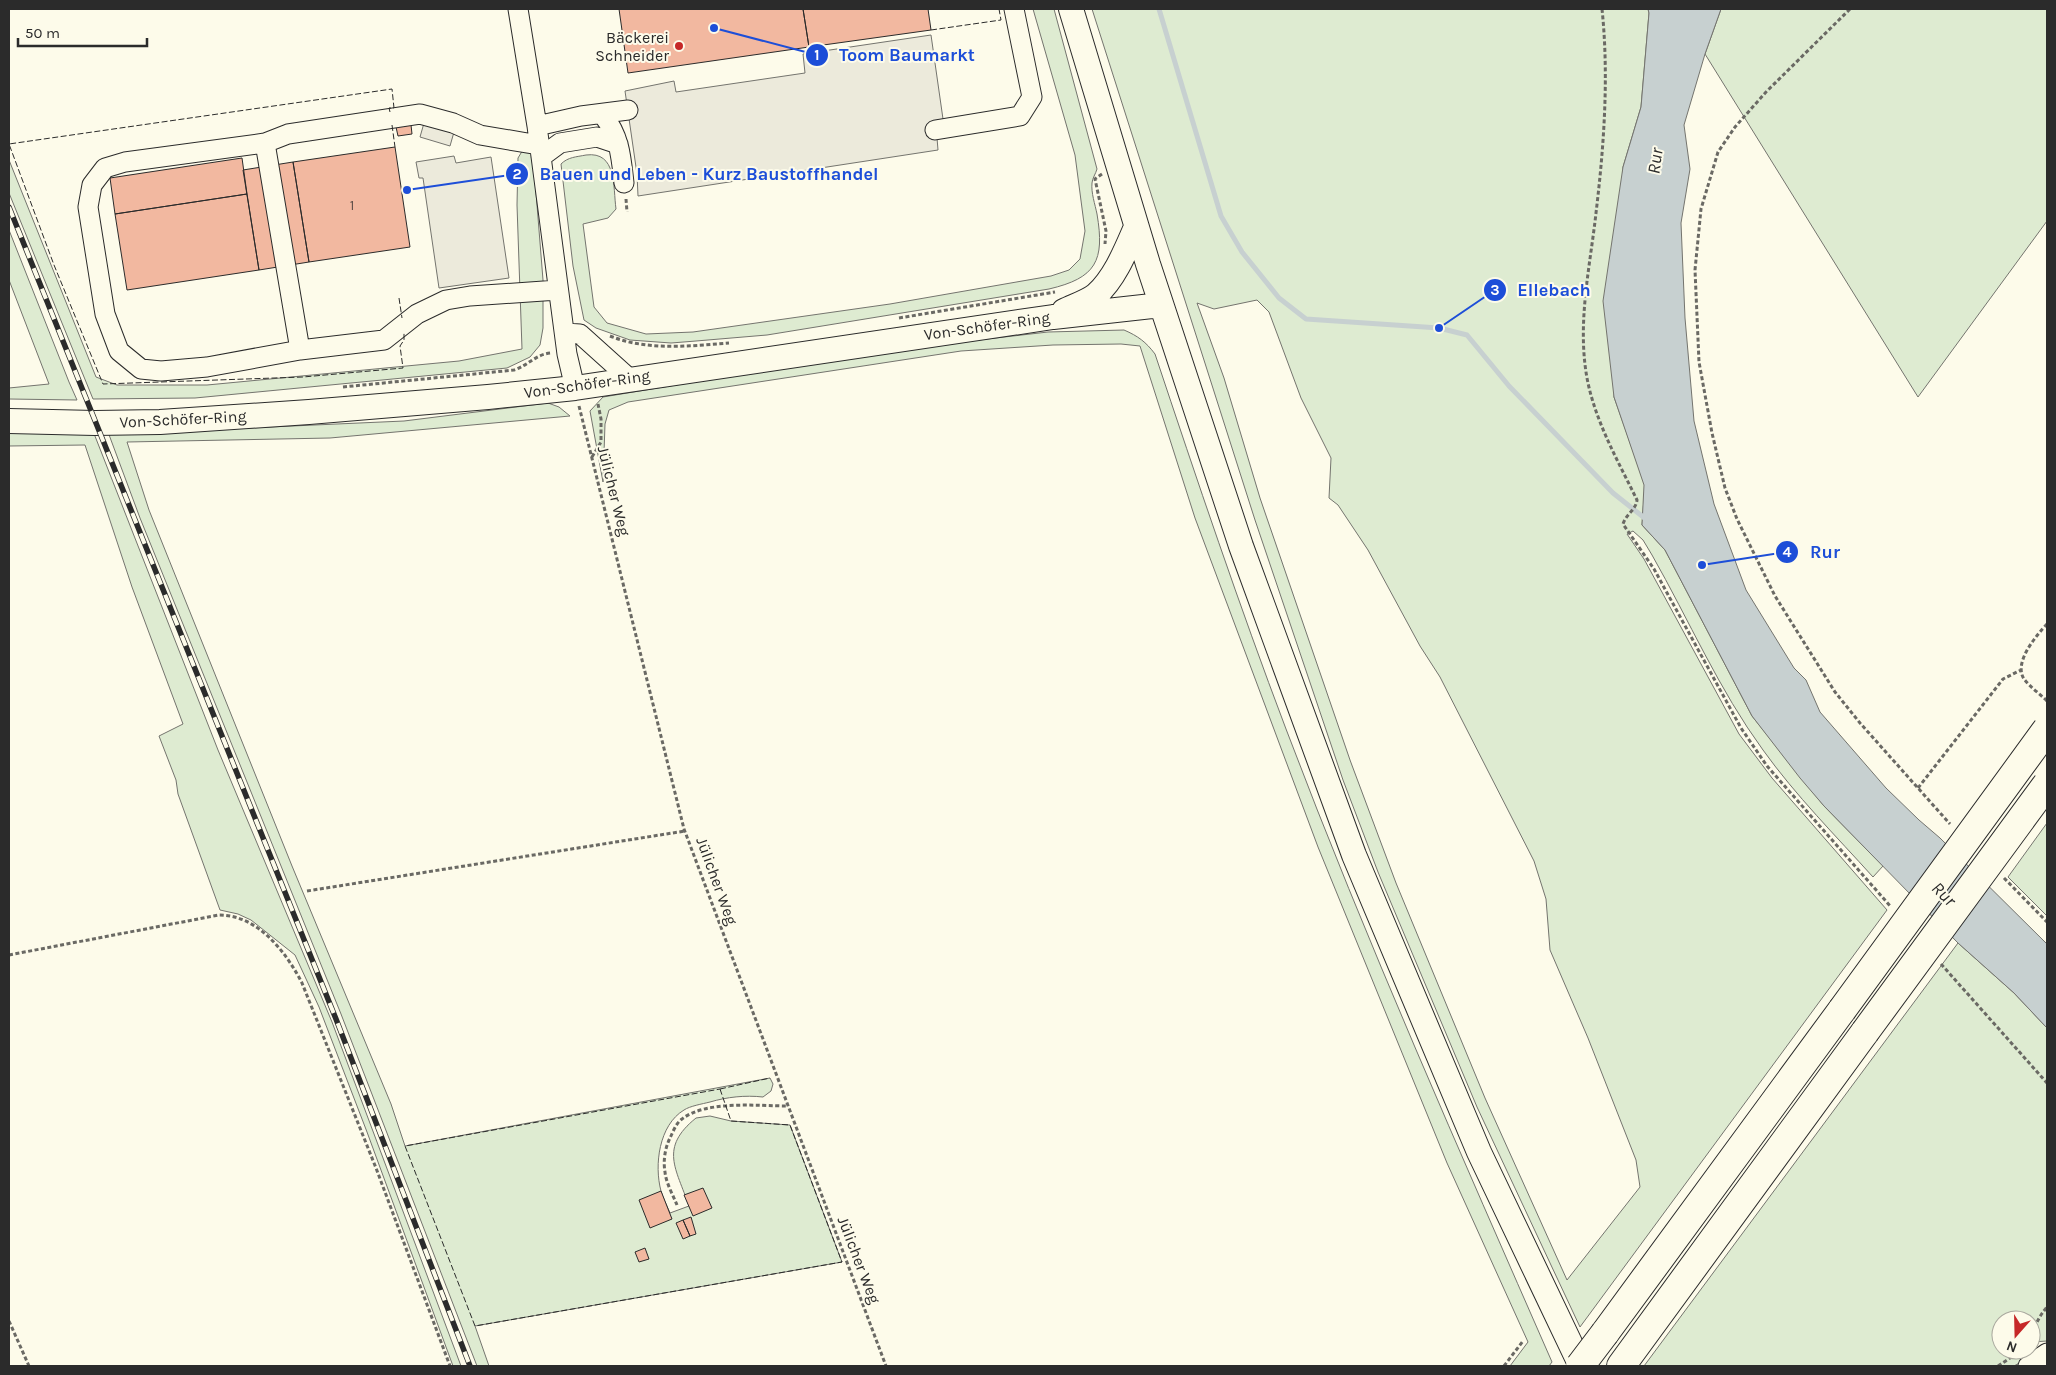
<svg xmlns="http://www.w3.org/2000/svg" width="2056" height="1375" font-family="Karla,sans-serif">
<rect width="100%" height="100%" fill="#fdfbea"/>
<!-- green -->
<path fill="#deebd1" stroke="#74746e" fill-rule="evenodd" d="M1033 9H1054L1097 169C1096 173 1092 179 1092 183 1091 193 1095 204 1097 214 1105 261 1096 278 1049 289L767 335 696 341 671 343 630 340 596 328 584 320 573 266 561 164C568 157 576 157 586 155 617 151 613 187 616 209L608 218 583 224 594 307 607 323 646 334 693 332 890 304 1051 276 1069 270 1080 259 1085 231 1075 155Z
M1092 9H1648L1649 13 1641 107 1623 167 1614 397 1645 485 1642 525 1665 550 1752 716 1824 806 1883 866 1873 877C1836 836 1796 796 1763 750 1719 690 1689 620 1652 555L1643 540 1633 531 1627 534 1644 559 1739 734 1772 778 1887 910 1580 1327 1477 1107 1378 872 1343 780 1255 520ZM1257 300 1269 312 1301 398 1331 458 1329 498 1338 505 1368 550 1420 646 1440 677 1534 861 1546 899 1550 950 1588 1038 1636 1160 1640 1187 1567 1280 1485 1098 1396 883 1350 760 1260 498 1224 378 1197 303 1214 309Z
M1721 9H2047V221L1918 397 1705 54Z
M532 142 543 280V328L540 345 530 357 507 368 195 398 93 399 9 193V160L96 377 117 385H207L459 361 522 349 517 205 518 158 524 148Z
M9 230 69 382 77 400 9 399V388L49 384 9 280Z
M1124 330C1138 336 1146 342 1155 354 1197 480 1239 605 1286 729 1367 943 1460 1152 1552 1362L1549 1366H1510L1528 1342 1447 1163 1318 847 1195 518 1140 346 1121 344 1053 345 961 351 628 402 609 410 605 424 603 482 590 411 603 397 882 351 1048 332Z
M548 403 559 407 570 416 330 438 127 442 149 510 292 866 391 1104 405 1146 770 1078 773 1084 771 1091 763 1097C745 1095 727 1097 710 1102 702 1104 690 1106 684 1110 659 1125 654 1165 661 1191 663 1198 667 1206 670 1213L689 1206C676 1168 659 1148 696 1118L710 1116 731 1121 790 1125 842 1262 475 1326 489 1366H477L341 1014 140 518 108 432 203 430 404 421Z
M93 431 218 750 332 1022 461 1366H453L367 1132 319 1007 295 955 251 920 238 914 220 910 178 794 176 780 159 736 183 724 132 587 85 445 9 446V432Z
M2047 823V916L2008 877Z
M1958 943 2014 993 2047 1028V1341L2031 1342V1320H2001V1350H2029L2030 1357 2014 1366H1644Z"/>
<!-- parking -->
<path fill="#eceadb" stroke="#74746e" d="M931 35 945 133 937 138 938 150 638 196 637 174 625 91 674 81 676 92 805 73 803 54Z
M424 123 454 132 450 146 420 137Z
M454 156 456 163 491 157 509 278 439 288 423 178H419L416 162Z"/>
<!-- water -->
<path fill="#c7d0d0" stroke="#74746e" d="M1648 9H1721L1705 54 1684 125 1690 169 1681 223 1685 318 1694 421 1714 504 1746 590 1794 668 1806 680 1820 712 1886 788 1919 820 1940 838 2047 944V1028L2014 993 1958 943 1824 806 1800 778 1752 716 1665 550 1642 525 1644 485 1614 397 1603 301 1623 167 1641 107 1649 13Z"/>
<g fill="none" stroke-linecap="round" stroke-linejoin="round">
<!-- stream -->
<path stroke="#c7d0d0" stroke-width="5" d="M1159 9 1221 216 1242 252 1279 298 1306 319 1439 328 1467 335 1509 386 1613 493 1647 520"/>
</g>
<!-- building -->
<path fill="#f2b8a0" stroke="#2b2b2b" d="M619 9H803L809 47 628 73Z
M803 9H928L931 30 809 47Z
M411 125 412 134 398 136 396 127Z
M395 147 410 247 309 262 293 162Z
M242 158 247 194 115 214 110 178Z
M293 162 309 262 259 270 243 170Z
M247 194 259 270 127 290 115 214Z
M703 1188 712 1208 693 1216 684 1195Z
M661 1191 672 1219 650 1228 639 1200Z
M691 1217 696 1234 690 1236 683 1220Z
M683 1220 690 1236 683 1239 676 1223Z
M645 1248 649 1259 639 1262 635 1252Z"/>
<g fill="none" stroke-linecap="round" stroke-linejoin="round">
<defs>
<path id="minor" d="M518 9 537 126 567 354 575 388
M603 115C620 137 621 156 624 183
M537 126 581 116 628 110
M935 130 1020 116 1032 97 1014 9
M265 143 300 350
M539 145 480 135 453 123 420 114 288 134 265 143 125 162 105 168 92 185 88 207 105 314 119 351 141 369 161 371 207 367 300 350 384 340 417 314 446 300 470 296 558 290
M541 157 560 143 597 137 618 144
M565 333 580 334 630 379
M2028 1366 2047 1353"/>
<path id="major" d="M1071 9 1148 264 1241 546 1354 855 1479 1152 1581 1366
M1064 311C1074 306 1087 302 1096 295 1115 278 1126 250 1136 227
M9 421 95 423 160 422 309 412 488 397 575 388 1053 317 1161 305"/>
<path id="highway" d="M1605 1333 1842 1010
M1621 1366 1865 1032"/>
</defs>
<!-- minor casing -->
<use href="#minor" stroke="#2b2b2b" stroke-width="21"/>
<!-- major casing -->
<use href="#major" stroke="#2b2b2b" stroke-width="26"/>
<!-- highway casing -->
<use href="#highway" stroke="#2b2b2b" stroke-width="30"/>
<!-- path -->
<path stroke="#6a6964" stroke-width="3" stroke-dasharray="4 2.5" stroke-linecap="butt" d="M1602 9C1609 76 1604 146 1596 213 1590 267 1577 323 1587 378 1595 421 1618 461 1637 500 1636 510 1626 514 1623 524L1654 569 1741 728 1767 766 1891 907
M1850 9 1766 92 1735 127 1718 152 1701 209 1695 270 1699 362 1712 433 1725 488 1737 519 1775 596 1835 692 1860 723 1950 824
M1102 174 1095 179 1106 231 1105 244
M626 199 627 212
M899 318 1055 292
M610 336C647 351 690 346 729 343
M343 387 514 370C529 365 536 354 551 353
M579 406 684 829 886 1366
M592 457 601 442V419L598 404
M2047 624C2037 635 2013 662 2024 679 2030 687 2040 694 2047 701
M1918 788 2003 679 2021 670
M2004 878 2047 922
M307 891 685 831
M9 955 219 915C258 915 286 952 302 983L376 1168 450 1366
M1941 964 2047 1083
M677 1205C673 1195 666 1183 665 1172 663 1161 665 1148 670 1138 673 1132 676 1123 682 1119 706 1100 759 1106 788 1106
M9 1321 29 1366
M2034 1341C2033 1327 2038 1318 2047 1307
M1504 1366 1523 1341
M1998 1366 2013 1356"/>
<!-- minor -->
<use href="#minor" stroke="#fdfbea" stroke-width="19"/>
<!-- major -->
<use href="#major" stroke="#fdfbea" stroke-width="24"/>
<!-- highway -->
<use href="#highway" stroke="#fdfbea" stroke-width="28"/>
<defs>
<path id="rail" d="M9 207 336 1019 470 1366"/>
</defs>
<!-- rail casing -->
<use href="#rail" stroke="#2b2b2b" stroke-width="5.5"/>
<!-- rail -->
<use href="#rail" stroke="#fdfbea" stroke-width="4" stroke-dasharray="11" stroke-linecap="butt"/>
<defs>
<path id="highway-bridge" d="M1842 1010 2047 729
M1865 1032 2047 784
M1580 1366 1605 1333"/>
</defs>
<!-- highway-bridge casing -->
<use href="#highway-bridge" stroke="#2b2b2b" stroke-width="30" stroke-linecap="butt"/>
<!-- highway-bridge -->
<use href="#highway-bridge" stroke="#fdfbea" stroke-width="28"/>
<!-- fence -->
<path stroke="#2b2b2b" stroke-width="1" stroke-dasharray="6 2.5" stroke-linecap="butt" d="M931 30 1001 20 999 9
M390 112 389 108H394L392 89 9 144 54 265 103 384 303 377 403 368 400 346 404 340V333
M392 125 395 147
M399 298 402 318
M720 1089 731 1121 790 1125 842 1262 475 1326 405 1146Z
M720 1089 770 1078"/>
</g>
<!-- markers -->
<circle fill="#c62828" stroke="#fdfbea" stroke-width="2" cx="679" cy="46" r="5"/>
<g text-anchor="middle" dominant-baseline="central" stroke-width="4" stroke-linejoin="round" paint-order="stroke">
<!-- number labels -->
<g font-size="14" fill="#5d4e48">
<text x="352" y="205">1</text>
</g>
<!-- poi labels -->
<g font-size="16" fill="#2b2b2b" stroke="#fdfbea" text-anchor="end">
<text x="669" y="37">Bäckerei<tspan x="669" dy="18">Schneider</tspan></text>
</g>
<!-- street labels -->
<g font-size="16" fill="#2b2b2b" stroke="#fdfbea">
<text transform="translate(987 326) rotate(-8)">Von-Schöfer-Ring</text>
<text transform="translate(587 384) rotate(-8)">Von-Schöfer-Ring</text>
<text transform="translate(183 419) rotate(-3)">Von-Schöfer-Ring</text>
<text transform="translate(614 491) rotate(76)">Jülicher Weg</text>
<text transform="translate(717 881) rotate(70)">Jülicher Weg</text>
<text transform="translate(859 1260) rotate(69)">Jülicher Weg</text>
</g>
<!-- water labels -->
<g font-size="18" font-style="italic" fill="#2b2b2b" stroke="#fdfbea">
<text transform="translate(1655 161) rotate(-82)">Rur</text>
<text transform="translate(1944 894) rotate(45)">Rur</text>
</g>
</g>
<!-- callouts -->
<path fill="none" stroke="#1d4ed8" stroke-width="2" d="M714 28L817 55M407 190L517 174M1439 328L1495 290M1702 565L1787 552"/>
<g fill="#1d4ed8" stroke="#fdfbea" stroke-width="2">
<circle cx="714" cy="28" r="5"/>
<circle cx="407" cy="190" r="5"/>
<circle cx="1439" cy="328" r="5"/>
<circle cx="1702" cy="565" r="5"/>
<circle cx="817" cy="55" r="12"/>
<circle cx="517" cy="174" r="12"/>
<circle cx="1495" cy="290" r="12"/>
<circle cx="1787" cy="552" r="12"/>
</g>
<g font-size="15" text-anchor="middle" font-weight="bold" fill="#fff">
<text x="817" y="60">1</text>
<text x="517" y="179">2</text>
<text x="1495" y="295">3</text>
<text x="1787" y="557">4</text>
</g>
<g font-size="18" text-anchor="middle" font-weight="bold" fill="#1d4ed8" stroke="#fdfbea" stroke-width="4" stroke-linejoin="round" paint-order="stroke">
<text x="907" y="61">Toom Baumarkt</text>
<text x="709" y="180">Bauen und Leben - Kurz Baustoffhandel</text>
<text x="1554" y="296">Ellebach</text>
<text x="1825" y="558">Rur</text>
</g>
<!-- border -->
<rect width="2056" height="1375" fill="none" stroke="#2b2b2b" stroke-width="20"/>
<!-- north arrow -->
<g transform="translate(2016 1335) rotate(200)"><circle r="24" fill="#fdfbea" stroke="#a9a89e"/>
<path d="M0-4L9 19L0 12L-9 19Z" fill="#c62828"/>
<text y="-8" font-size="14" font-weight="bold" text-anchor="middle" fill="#2b2b2b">N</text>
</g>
<!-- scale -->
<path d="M18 38v8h129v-8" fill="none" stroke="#2b2b2b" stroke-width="2.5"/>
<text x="25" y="38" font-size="15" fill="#2b2b2b" stroke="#fdfbea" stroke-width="4" paint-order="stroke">50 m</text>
</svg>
